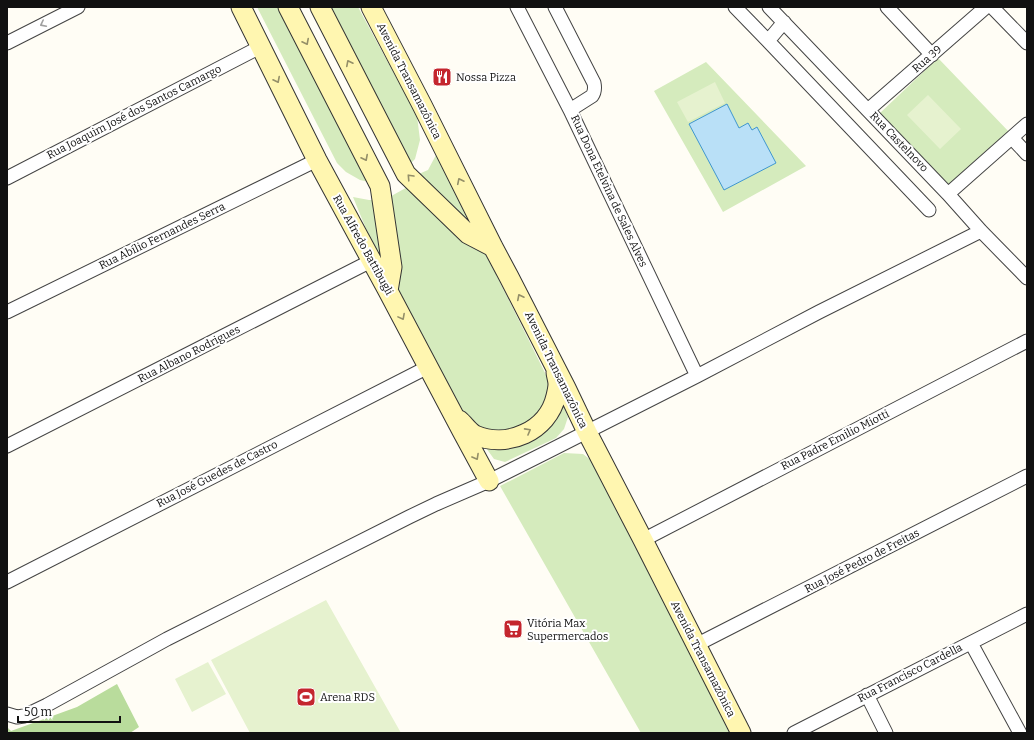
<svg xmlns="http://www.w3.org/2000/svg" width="1034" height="740" font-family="Bitter,serif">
<rect width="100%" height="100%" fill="#fffdf5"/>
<!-- green -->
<path fill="#d5ebbd" d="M257 7H285L373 183 360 180 346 172 337 163Z
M326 7H358L417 116 420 140 415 159 407 167Z
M938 58 1011 134 952 190 879 114Z
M706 62 806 166 723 212 654 91Z
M436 155 476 234 414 176 428 170Z
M411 185 483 248 553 389 542 418 512 435 473 429 393 289 386 199Z
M353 197 369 200H379L387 280Z
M560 399 568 417 564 429 556 438 505 462 494 459 481 441 506 443Z
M564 453 583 454 592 461 732 733H641L500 486Z"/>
<!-- forest -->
<path fill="#b9dc9c" d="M117 684 139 727 130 733H7V727L11 731 77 707Z"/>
<!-- pitch -->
<path fill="#e6f2cf" d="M715 82 725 103 688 122 677 102Z
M928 95 961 129 940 149 907 115Z
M326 600 401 733H250L211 660Z
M208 662 226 694 192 712 175 679Z"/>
<!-- water -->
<path fill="#b9e0f7" stroke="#3f96cf" d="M727 104 739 128 748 123 752 130 757 127 776 163 724 190 689 124Z"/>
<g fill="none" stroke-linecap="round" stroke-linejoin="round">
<defs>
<path id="street" d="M517 7 570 110 697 376
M555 7 594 83C595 88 595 92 592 96L570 110
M735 7 768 41 784 22
M769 7 948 194 981 231 1027 278
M887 7 932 55
M992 7 1027 43
M768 41 929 210
M7 43 78 7
M868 110 986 7
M1012 138 1027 154
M7 178 260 47
M948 194 1027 124
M7 312 317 160
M7 446 371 261
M643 540 1027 341
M7 582 428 367
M971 643 1020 733
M696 645 1027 476
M867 695 886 733
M7 714 17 717 24 716 47 705 167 639 409 517 436 504 489 481 547 452 697 376 819 312 981 231
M794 733 1027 614"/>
<path id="secondary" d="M241 7 317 160 388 291 462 431 489 481
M288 7 380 186 392 267 388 291
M320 7 406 174 468 234 493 247
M371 7 422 105 493 247 509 277 566 388 587 432 643 540 741 733
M459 420C464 424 469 432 475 435 507 449 548 431 556 396 557 392 558 388 558 384 558 380 556 375 556 372"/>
</defs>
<!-- street casing -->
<use href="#street" stroke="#444" stroke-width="15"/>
<!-- secondary casing -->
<use href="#secondary" stroke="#333" stroke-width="21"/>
<!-- street -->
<use href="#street" stroke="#fff" stroke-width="13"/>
<!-- secondary -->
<use href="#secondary" stroke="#fff6b0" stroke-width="19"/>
</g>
<!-- one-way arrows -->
<defs><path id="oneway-chevron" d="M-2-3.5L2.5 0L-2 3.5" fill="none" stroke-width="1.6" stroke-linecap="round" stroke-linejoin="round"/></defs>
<use stroke="#a0a0a0" href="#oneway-chevron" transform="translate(43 24) rotate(153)"/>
<g stroke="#948f68">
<use href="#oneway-chevron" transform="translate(306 42) rotate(63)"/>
<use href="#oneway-chevron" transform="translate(349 63) rotate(-117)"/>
<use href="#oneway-chevron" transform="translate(277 80) rotate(63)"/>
<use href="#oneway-chevron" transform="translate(365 158) rotate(63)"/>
<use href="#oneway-chevron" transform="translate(410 177) rotate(-133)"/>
<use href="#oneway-chevron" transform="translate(460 181) rotate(-116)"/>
<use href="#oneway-chevron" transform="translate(520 297) rotate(-117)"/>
<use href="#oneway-chevron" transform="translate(402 317) rotate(62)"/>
<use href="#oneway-chevron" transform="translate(528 431) rotate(-29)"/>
<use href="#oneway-chevron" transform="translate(476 457) rotate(61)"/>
</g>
<!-- icons -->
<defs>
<symbol id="restaurant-square" viewBox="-11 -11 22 22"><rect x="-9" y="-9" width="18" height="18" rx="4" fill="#c4262e" stroke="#fff"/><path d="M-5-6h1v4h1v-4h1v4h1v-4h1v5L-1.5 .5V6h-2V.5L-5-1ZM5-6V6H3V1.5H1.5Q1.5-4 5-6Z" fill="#fff"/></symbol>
<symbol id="supermarket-square" viewBox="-11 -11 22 22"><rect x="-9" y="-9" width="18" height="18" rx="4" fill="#c4262e" stroke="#fff"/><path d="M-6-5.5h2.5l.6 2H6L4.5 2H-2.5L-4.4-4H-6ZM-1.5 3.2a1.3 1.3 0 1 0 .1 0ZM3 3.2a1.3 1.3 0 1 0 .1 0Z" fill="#fff"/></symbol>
<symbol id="stadium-square" viewBox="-11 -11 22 22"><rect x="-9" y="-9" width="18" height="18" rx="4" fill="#c4262e" stroke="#fff"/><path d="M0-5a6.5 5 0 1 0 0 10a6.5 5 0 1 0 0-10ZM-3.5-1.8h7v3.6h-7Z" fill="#fff"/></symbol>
</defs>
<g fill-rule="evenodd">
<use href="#restaurant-square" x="431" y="66" width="22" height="22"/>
<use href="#supermarket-square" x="502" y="618" width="22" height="22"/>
<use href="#stadium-square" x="295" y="686" width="22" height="22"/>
</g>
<g text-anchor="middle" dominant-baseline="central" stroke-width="4" stroke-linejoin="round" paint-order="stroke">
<!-- street labels -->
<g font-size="11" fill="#111" stroke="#fff">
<text transform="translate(927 59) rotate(-41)">Rua 39</text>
<text transform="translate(409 81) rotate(63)">Avenida Transamazônica</text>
<text transform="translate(134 112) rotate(-27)">Rua Joaquim José dos Santos Camargo</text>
<text transform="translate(899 142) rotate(46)">Rua Castelnovo</text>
<text transform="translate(609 191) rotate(65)">Rua Dona Etelvina de Sales Alves</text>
<text transform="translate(162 236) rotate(-26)">Rua Abílio Fernandes Serra</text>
<text transform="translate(363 245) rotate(61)">Rua Alfredo Battibugli</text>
<text transform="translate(189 354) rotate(-27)">Rua Albano Rodrigues</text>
<text transform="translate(556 370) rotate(64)">Avenida Transamazônica</text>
<text transform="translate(835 440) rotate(-27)">Rua Padre Emilio Miotti</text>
<text transform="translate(217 474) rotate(-27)">Rua José Guedes de Castro</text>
<text transform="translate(862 561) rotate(-27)">Rua José Pedro de Freitas</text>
<text transform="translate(703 659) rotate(63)">Avenida Transamazônica</text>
<text transform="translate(910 673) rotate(-27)">Rua Francisco Cardella</text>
</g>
<!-- poi labels -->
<g font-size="11" fill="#111" stroke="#fff" text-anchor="start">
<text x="456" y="77">Nossa Pizza</text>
<text x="527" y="623">Vitória Max<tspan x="527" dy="13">Supermercados</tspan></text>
<text x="320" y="697">Arena RDS</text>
</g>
</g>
<!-- border -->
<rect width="1034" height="740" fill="none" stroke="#111111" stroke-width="16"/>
<!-- scale -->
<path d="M18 716v6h102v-6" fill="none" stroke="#111111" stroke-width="2"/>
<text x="24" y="716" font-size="12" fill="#111111" stroke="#ffffff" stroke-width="3" paint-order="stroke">50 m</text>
</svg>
